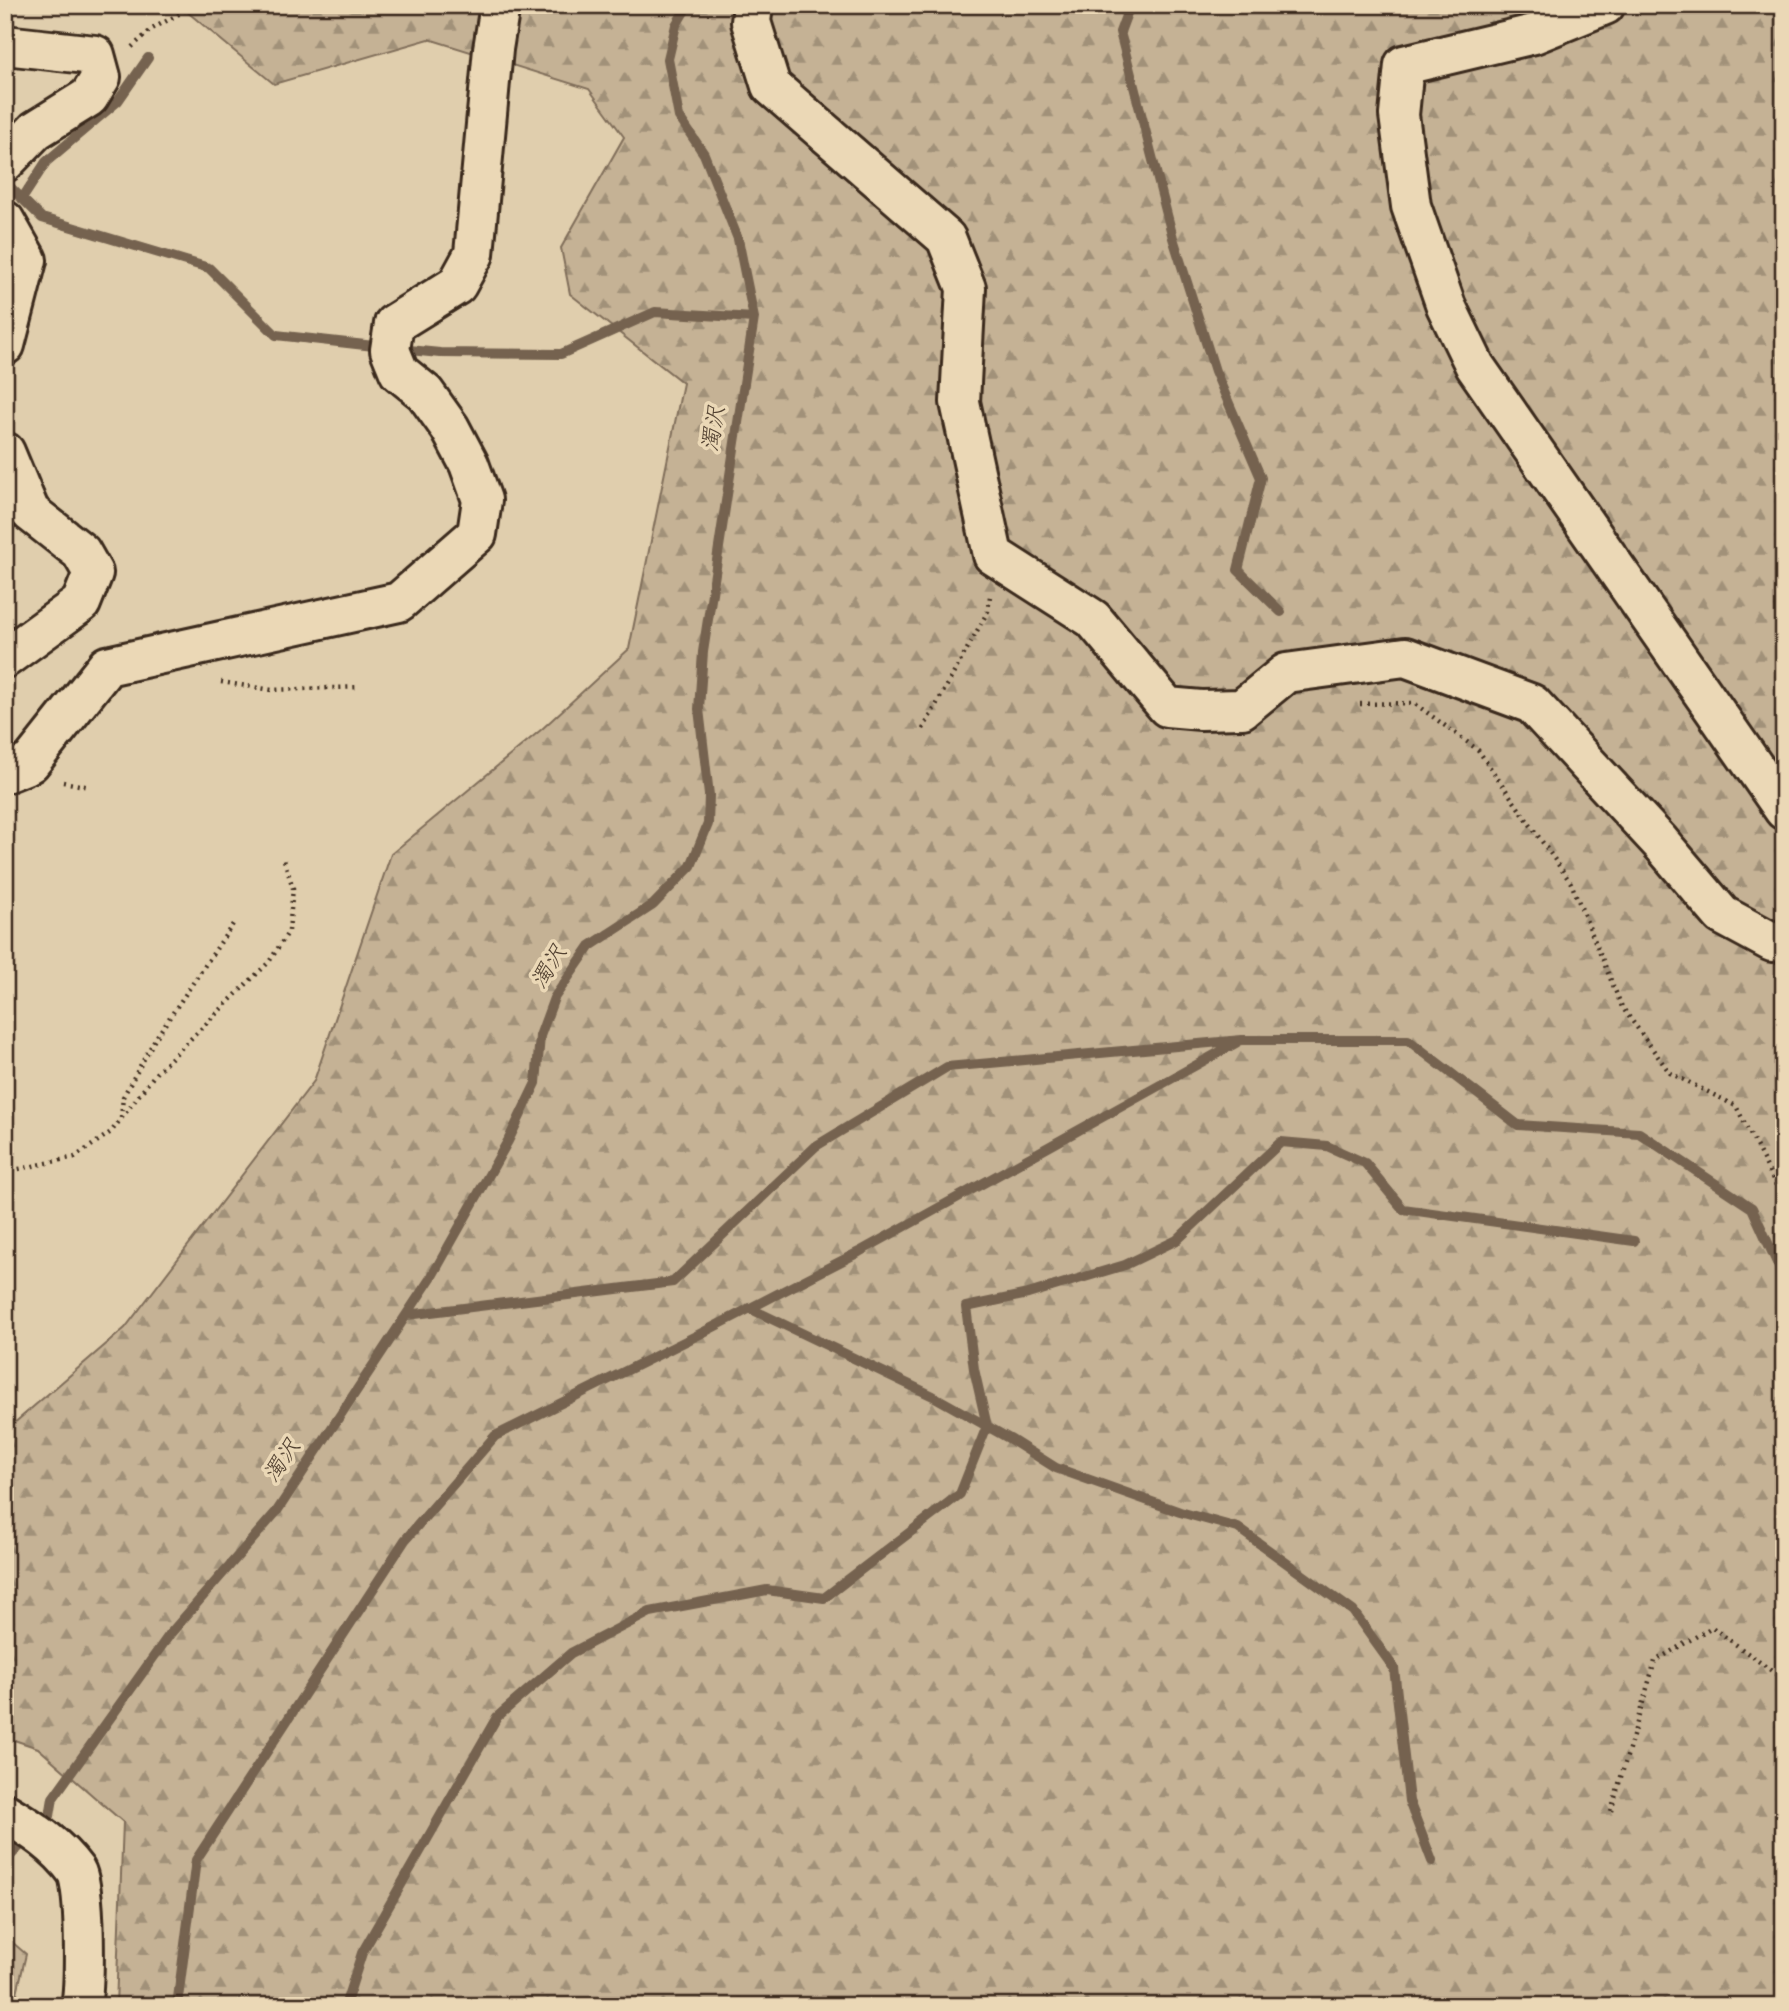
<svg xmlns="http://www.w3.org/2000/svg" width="1789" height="2011" font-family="'Gochi Hand','Klee One',sans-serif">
<defs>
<pattern id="forest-firs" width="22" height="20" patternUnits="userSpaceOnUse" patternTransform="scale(1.75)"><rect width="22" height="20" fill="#c5b295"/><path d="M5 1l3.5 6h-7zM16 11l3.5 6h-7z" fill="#a19179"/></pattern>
</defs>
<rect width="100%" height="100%" fill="#e0cead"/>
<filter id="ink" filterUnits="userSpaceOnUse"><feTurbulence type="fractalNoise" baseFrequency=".0143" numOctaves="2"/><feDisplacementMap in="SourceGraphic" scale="14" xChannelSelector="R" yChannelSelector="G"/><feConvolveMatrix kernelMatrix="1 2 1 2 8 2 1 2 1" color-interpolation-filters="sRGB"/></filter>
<g filter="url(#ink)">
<!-- forest -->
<path fill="url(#forest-firs)" stroke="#806e5a" stroke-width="2" d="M179 5H1784V2006H116L123 1822 38 1748 5 1737V1431L125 1328 314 1081 391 854 542 729 629 649 683 383 570 294 561 248 624 137 589 89 429 39 274 84Z
M5 1936 26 1954 14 2006H5Z"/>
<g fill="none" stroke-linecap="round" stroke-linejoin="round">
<!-- stream -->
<path stroke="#74624f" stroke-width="10" d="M1130 5 1120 32 1173 238 1215 371 1261 478 1238 570 1281 612
M5 182 42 218 209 268 276 335 383 347
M22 199 46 162 118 101 148 58
M399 349 440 353 561 354 655 312 754 318
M749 1308 933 1396 1010 1439 1056 1468 1180 1512 1238 1528 1353 1611 1394 1668 1409 1801 1432 1861
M407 1315 673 1282 816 1146 947 1067 1242 1040H1408L1518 1125 1639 1133 1752 1208 1784 1278
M5 1861 50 1816 53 1798 170 1634 277 1511 432 1276 508 1141 536 1083 540 1036 554 998 590 946 653 905 691 866 708 824 709 795 699 709 703 652 754 318 738 239 704 154 679 117 668 59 676 25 688 5
M177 2006 196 1860 405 1540 495 1436 696 1336 859 1252 1236 1043
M345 2006 362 1953 497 1717 571 1653 650 1612 767 1590 824 1598 960 1494 987 1426 974 1369 966 1307 1028 1294 1125 1265 1177 1240 1281 1142 1327 1146 1365 1163 1403 1209 1634 1241"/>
<defs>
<path id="minor" d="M753 5 751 22 771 86 946 238 966 288 960 402 993 555 1093 619 1167 707 1201 710 1242 709 1286 673 1405 657 1532 704 1660 842 1722 915 1772 942 1784 940
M1605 5 1534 34 1404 65 1399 115 1411 206 1446 306 1475 366 1784 810
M5 45 95 55 101 77 89 97 36 130 5 162
M5 221 27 260 5 345
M5 452 30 512 81 552 93 573 81 603 5 658
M5 773 30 763 107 666 399 602 477 534 482 500 469 464 450 428 425 393 399 372 390 350 394 324 457 285 474 254 493 49 500 5
M5 1813C32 1829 57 1845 76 1871 86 1887 85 1985 81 2006"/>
</defs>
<!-- minor casing -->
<use href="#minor" stroke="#3b2a1e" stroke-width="44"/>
<!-- path -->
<path stroke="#3b2a1e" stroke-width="4.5" stroke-dasharray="2 5" stroke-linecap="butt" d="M132 47 152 29 195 5
M221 682 272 690 360 687
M1360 704 1414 703 1478 750 1571 883 1622 1007 1670 1073 1736 1106 1784 1201
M923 729 988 611 990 596
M63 782 90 787
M121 1118 123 1097 155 1039 233 924
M5 1172 75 1157 111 1132 156 1073 269 962 289 931 293 888 284 860
M1611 1811 1655 1661 1712 1627 1784 1680"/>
<!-- minor -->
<use href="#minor" stroke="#ebd8b6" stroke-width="38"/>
</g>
</g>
<g text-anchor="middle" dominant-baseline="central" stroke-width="7" stroke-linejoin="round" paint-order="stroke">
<!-- water labels -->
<g font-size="23" font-style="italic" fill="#534232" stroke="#ebd8b6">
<text transform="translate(716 429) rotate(-81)">濁沢</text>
<text transform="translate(551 968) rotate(-58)">濁沢</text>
<text transform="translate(284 1462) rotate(-56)">濁沢</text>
</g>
</g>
<!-- margin -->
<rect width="1789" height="2011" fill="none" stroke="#ebd8b6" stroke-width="28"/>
<rect x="14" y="14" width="1761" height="1983" fill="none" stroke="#3b2a1e" stroke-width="2.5" filter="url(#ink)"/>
</svg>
